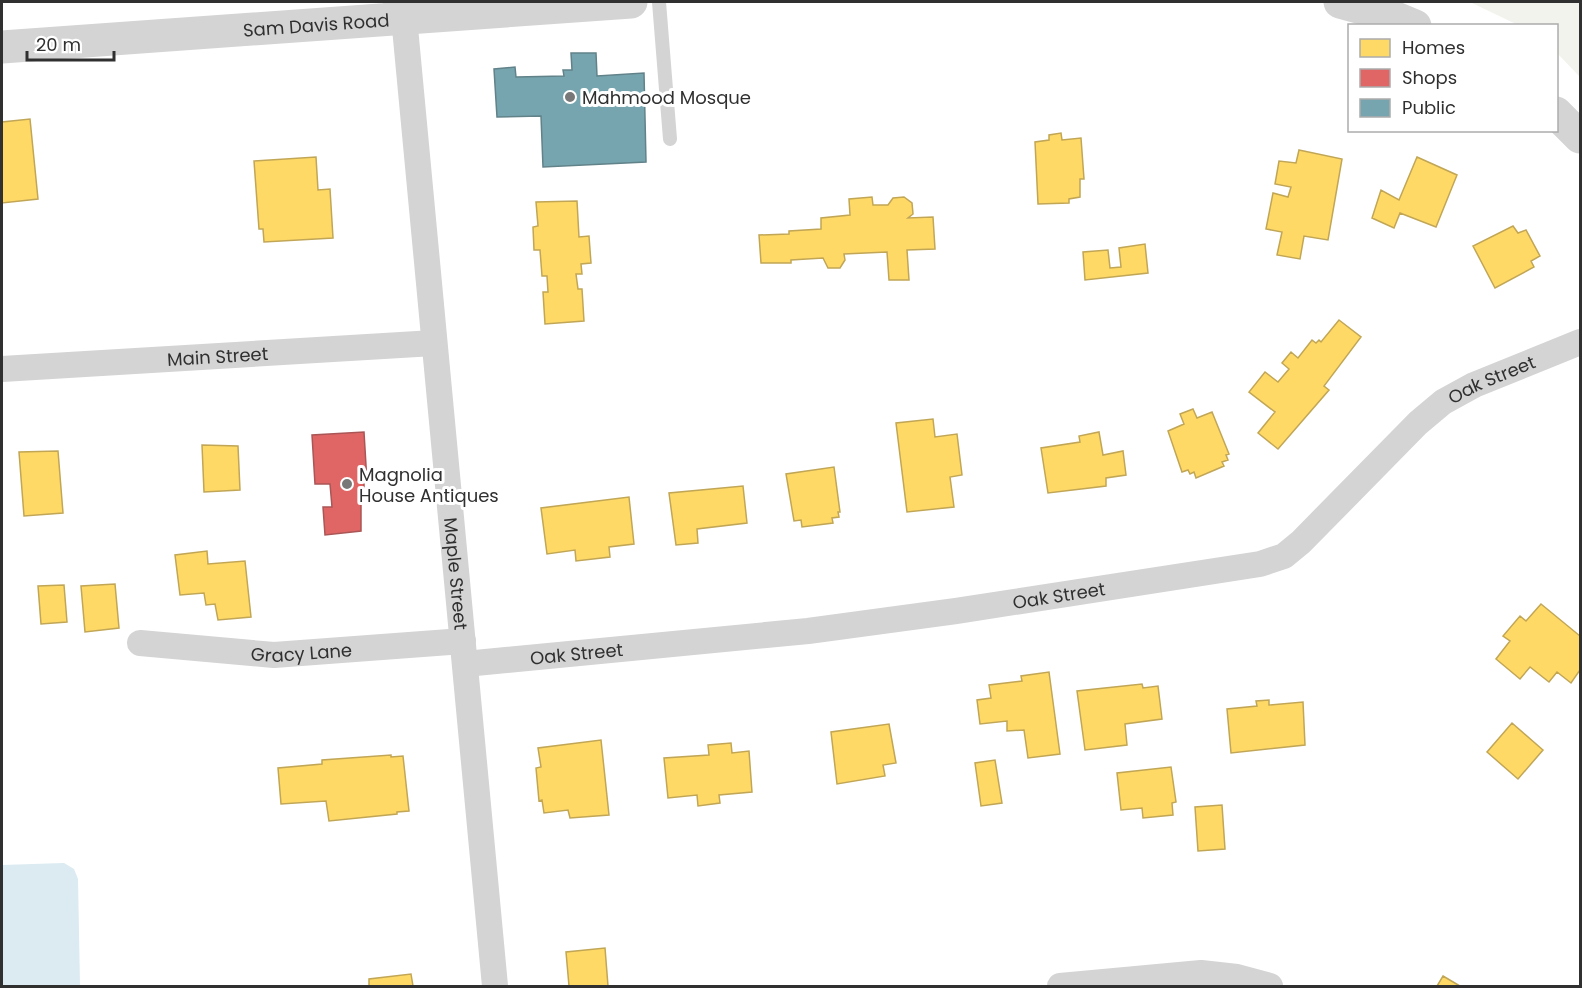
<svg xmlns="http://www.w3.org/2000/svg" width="1582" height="988" font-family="Poppins,sans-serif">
<rect width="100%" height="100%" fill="#fff"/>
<!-- green -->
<path fill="#f1f3ec" d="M1470 2H1580V77L1557 53 1556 26 1518 25Z"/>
<!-- water -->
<path fill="#dbebf1" d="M64 863 74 869 78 879 80 986H2V865Z"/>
<!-- homes -->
<path fill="#ffd966" stroke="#c1a656" stroke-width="1.5" d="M30 119 38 199 2 203V122Z
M1061 133 1062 140 1081 138 1084 179H1080V197L1069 199V203L1038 204 1035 142 1049 140V135Z
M1299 150 1342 159 1328 240 1304 236 1300 259 1277 255 1282 232 1266 229 1273 193 1288 197 1291 187 1275 184 1279 161 1296 163Z
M316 157 318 190 330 189 333 238 264 242 263 229H259L254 161Z
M1417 157 1457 175 1436 227 1400 213 1394 228 1372 218 1381 190 1399 200Z
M872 197 873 205H888L893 198 904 197 912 203 913 214 908 218 933 217 935 249 907 250 909 280H889L887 252 844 254 845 260 840 268H828L823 258 791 260V263H761L759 235 789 234V231L821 229V218L850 215 849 199Z
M577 201 579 237 589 236 591 263 581 264 582 274H576L578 289H582L584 321 545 324 543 292H548L547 276H542L540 250H534L533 227 538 226 536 202Z
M1513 226 1518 233 1526 230 1540 256 1531 261 1534 267 1495 288 1473 246Z
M1145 244 1148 273 1085 280 1083 252 1108 250 1110 268 1121 267 1119 248Z
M1339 320 1361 337 1324 386 1329 390 1278 449 1258 433 1275 412 1249 392 1265 372 1278 382 1289 369 1282 363 1291 352 1298 358 1312 340 1316 343 1319 340 1321 342Z
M1193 409 1197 418 1212 412 1229 454 1226 455 1228 460 1222 462 1224 466 1196 478 1194 472 1190 474 1188 470 1182 472 1168 431 1184 424 1180 414Z
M933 419 935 437 957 434 962 475 950 477 954 507 907 512 896 423Z
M1099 432 1103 455 1123 451 1126 475 1106 478V486L1048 493 1041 448 1080 442 1079 436Z
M202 445 238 446 240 490 204 492Z
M58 451 63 513 24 516 19 452Z
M834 467 840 512H838L839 517 832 518 833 523 802 527 801 520 794 521 786 474Z
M743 486 747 523 697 529 698 543 676 545 669 493Z
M629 497 634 544 609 547 610 557 576 561 575 550 547 554 541 508Z
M207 551 208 564 245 561 251 617 218 620 215 604 206 605 204 593 180 595 175 555Z
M115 584 119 628 85 632 81 586Z
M64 585 67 622 41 624 38 586Z
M1541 604 1580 636V670L1571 683 1557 672 1549 682 1530 667 1520 679 1496 659 1510 641 1503 636 1520 616 1526 621Z
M1049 672 1060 754 1028 758 1024 730 1007 731V721L980 724 977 700 991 698 989 685 1022 681 1021 676Z
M1142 684 1143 688 1158 686 1162 719 1125 724 1127 745 1085 750 1077 691Z
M1269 700V705L1303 702 1305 745 1231 753 1227 709 1257 706 1256 701Z
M1512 723 1543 750 1518 779 1487 752Z
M889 724 896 763 883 765 885 776 837 784 831 732Z
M601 740 609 815 570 818 568 810 544 813 542 800 539 801 536 768 541 767 538 748Z
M731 743 732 753 749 751 752 792 719 795 720 803 698 806 697 795 668 798 664 758 709 755 708 745Z
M391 755V757L403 756 409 811 397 812V814L329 821 326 801 281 804 278 768 322 764V760Z
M995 760 1002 803 981 806 975 763Z
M1171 767 1176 802 1172 803 1173 815 1143 818 1142 808 1121 810 1117 773Z
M1222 805 1225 849 1198 851 1195 807Z
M605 948 608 986H569L566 952Z
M411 974 413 986H369V979Z
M1443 976 1460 986H1437Z"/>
<!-- shops -->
<path fill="#e06666" stroke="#ab5656" stroke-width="1.5" d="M364 432 367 482H364V490H361V531L325 535 323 507H332L330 484H315L312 435Z"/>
<!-- public -->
<path fill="#76a5af" stroke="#618289" stroke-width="1.5" d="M571 53H596L597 76 644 73 646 162 543 167 541 116 497 117 494 69 515 67 516 77 564 76 563 70H572Z"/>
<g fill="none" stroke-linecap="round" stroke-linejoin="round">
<!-- service -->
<path stroke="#d4d4d4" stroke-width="14" d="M659 2 670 139"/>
<!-- minor -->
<g stroke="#d4d4d4" stroke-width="26">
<path id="s1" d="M396 2 404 17 495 986"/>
<path id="s2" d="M2 369 434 343"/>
<path id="s3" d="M140 643 274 655 463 641"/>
<path id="s4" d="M465 664 808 631 956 611 1260 564 1284 556 1301 542 1418 423 1443 402 1474 385 1580 342"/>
<path d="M1060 986 1201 973 1237 977 1270 986"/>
</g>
<!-- tertiary -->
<g stroke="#d4d4d4" stroke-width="33">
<path d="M1340 2 1391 16 1415 26"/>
<path id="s5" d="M2 47 631 2"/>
<path d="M1556 113 1580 137"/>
</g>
</g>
<!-- markers -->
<g fill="#787878" stroke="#fff" stroke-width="2">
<circle cx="570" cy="97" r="6"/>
<circle cx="347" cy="484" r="6"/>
</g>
<g text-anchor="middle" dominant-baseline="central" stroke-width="6" stroke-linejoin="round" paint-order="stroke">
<!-- street labels -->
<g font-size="18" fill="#303030" stroke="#fff">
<text stroke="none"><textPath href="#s5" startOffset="315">Sam Davis Road</textPath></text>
<text stroke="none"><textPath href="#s2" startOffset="216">Main Street</textPath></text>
<text stroke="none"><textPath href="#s4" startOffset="1102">Oak Street</textPath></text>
<text stroke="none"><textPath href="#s1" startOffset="576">Maple Street</textPath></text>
<text stroke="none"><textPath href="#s4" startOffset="598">Oak Street</textPath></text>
<text stroke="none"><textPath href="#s3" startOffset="162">Gracy Lane</textPath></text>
<text stroke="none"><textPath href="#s4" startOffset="112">Oak Street</textPath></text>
</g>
<!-- poi labels -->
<g font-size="18" fill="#303030" stroke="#fff" text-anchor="start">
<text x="582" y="97">Mahmood Mosque</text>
<text x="359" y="474">Magnolia<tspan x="359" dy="21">House Antiques</tspan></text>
</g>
</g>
<!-- border -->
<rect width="1582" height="988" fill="none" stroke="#303030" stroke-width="6"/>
<!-- legend -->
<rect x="1348" y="24" width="210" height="108" fill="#ffffff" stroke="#acacac" stroke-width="1.5"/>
<rect x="1360" y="39" width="30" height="18" fill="#ffd966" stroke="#acacac" stroke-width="1.5"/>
<text x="1402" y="54" font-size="18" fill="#303030">Homes</text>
<rect x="1360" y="69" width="30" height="18" fill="#e06666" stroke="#acacac" stroke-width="1.5"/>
<text x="1402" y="84" font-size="18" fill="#303030">Shops</text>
<rect x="1360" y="99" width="30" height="18" fill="#76a5af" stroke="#acacac" stroke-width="1.5"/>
<text x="1402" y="114" font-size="18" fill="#303030">Public</text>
<!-- scale -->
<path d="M27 51v9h87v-9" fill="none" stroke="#303030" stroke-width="3"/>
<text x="36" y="51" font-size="18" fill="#303030" stroke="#ffffff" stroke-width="4.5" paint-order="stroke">20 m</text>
</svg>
